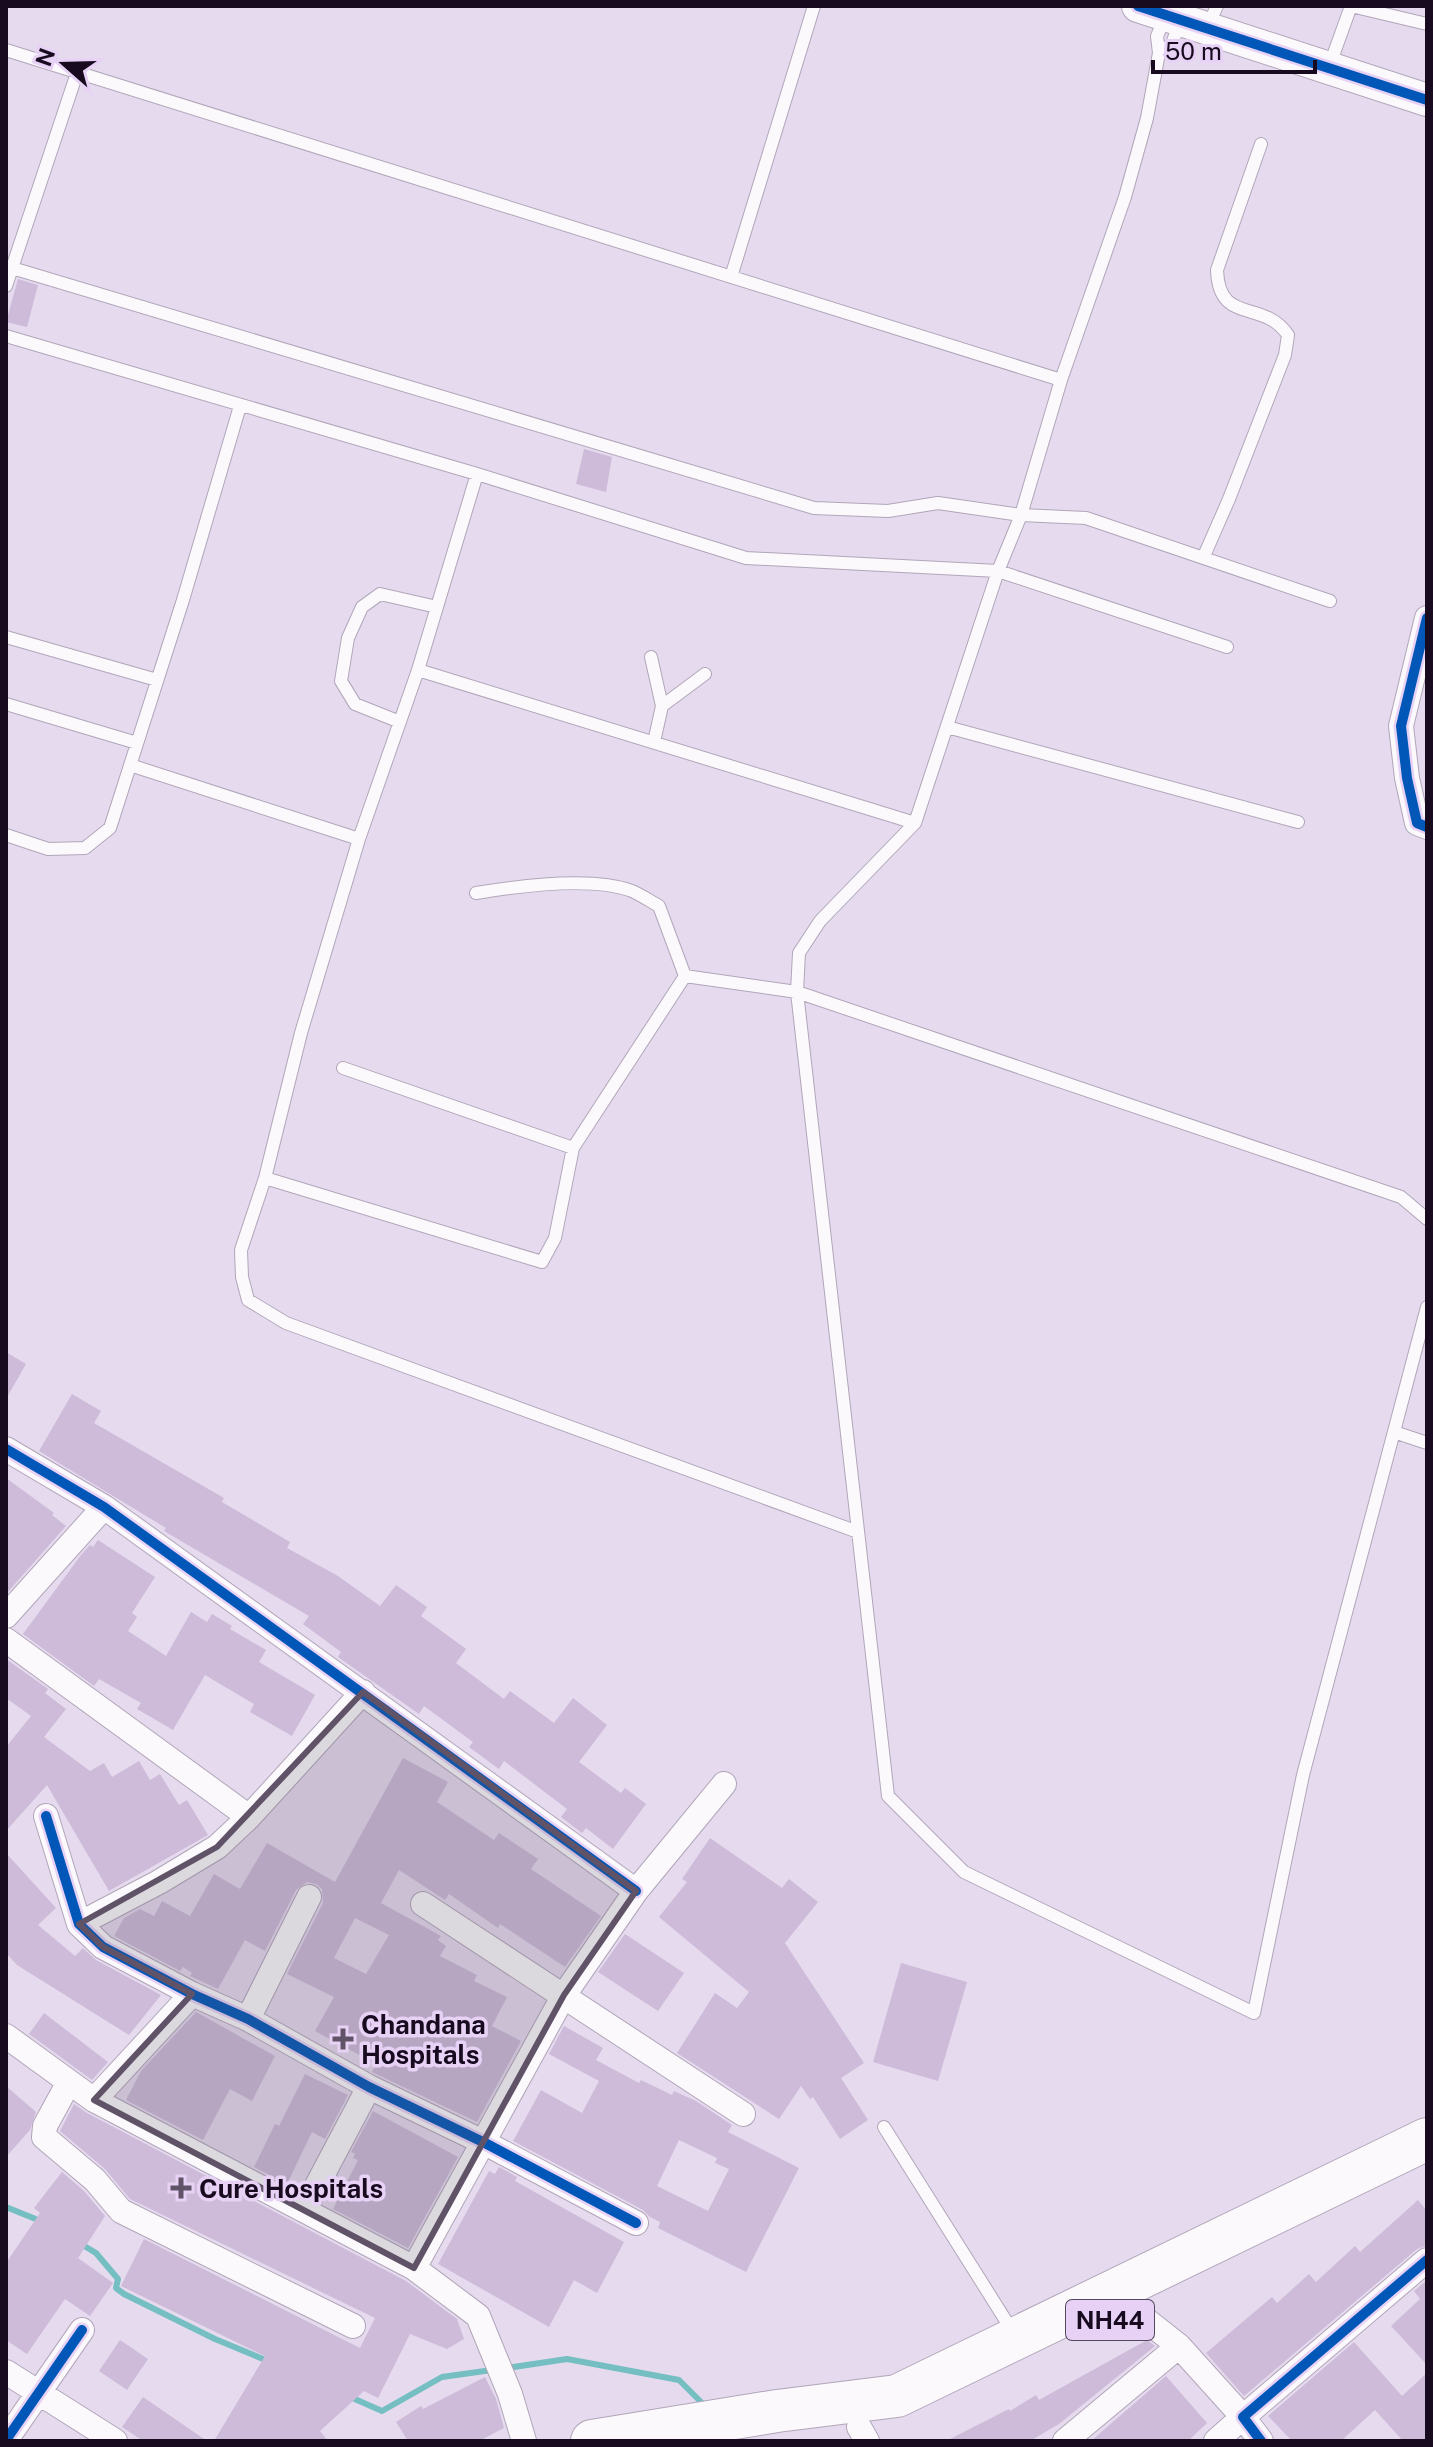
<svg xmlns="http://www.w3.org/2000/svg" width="1433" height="2447" viewBox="0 0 1433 2447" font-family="'Public Sans',sans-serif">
  <rect width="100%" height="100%" fill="#e6daee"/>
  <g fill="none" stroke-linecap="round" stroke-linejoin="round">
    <path stroke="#75bfc2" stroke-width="6" d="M6,2207L43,2222
      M81,2244L96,2253L118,2279L116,2288L124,2294L215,2339L268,2361
      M507,2368L567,2359L679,2380L706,2407
      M348,2396L382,2411L442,2377L492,2370"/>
  </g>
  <path fill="#cdbbd9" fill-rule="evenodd" d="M18,279L38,285L27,327L6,322Z
    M584,449L612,457L606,492L576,484Z
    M6,1352L26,1364L6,1399Z
    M72,1394L101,1411L94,1423L224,1498L222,1502L290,1542L287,1548L338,1576L380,1606L396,1585L427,1607L421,1616L466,1649L456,1663L504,1699L510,1691L554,1723L573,1698L607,1725L579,1762L621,1793L625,1788L646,1804L613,1849L586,1828L582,1833L561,1817L567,1809L504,1761L499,1769L469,1747L473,1742L424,1706L419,1714L338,1657L341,1652L303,1624L309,1616L164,1531L166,1528L39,1451Z
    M6,1478L54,1513L52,1515L66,1526L6,1594Z
    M98,1540L155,1577L132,1613L137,1617L128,1631L166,1656L191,1612L207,1622L212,1614L232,1626L230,1629L266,1650L259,1662L315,1695L292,1736L250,1712L254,1704L205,1675L173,1730L137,1709L141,1703L99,1679L94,1686L23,1634L81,1555L90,1545L93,1547Z
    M6,1659L48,1689L45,1693L66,1709L44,1737L90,1771L104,1763L112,1777L139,1761L150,1780L160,1774L179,1805L187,1800L208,1835L109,1891L47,1785L6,1831V1747L31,1716L6,1698Z
    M403,1758L448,1782L437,1802L494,1840L499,1833L538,1859L531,1869L601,1916L565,1967L500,1924L498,1928L449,1894L445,1900L399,1870L381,1903L441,1936L438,1940L446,1946L440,1956L477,1975L474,1981L507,1997L492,2026L521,2041L477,2122L376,2074L372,2072L376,2064L315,2031L334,1997L287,1974L323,1903L322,1889L316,1884L307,1882L296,1890L265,1951L245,1940L218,1989L190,1976L192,1973L183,1967L180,1971L114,1936L124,1918L140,1909L154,1916L162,1901L190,1916L214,1874L240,1889L267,1843L335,1882ZM355,1918L389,1935L366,1974L334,1958Z
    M710,1838L782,1888L789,1879L818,1902L785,1943L864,2063L841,2078L868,2120L840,2139L813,2097L810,2099L801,2086L779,2119L677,2053L715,1993L737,2008L749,1992L659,1917L687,1882L682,1879Z
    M6,1853L56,1908L38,1925L75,1956L83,1948L96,1960L161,1995L129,2035L17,1965L6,1953Z
    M625,1934L684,1973L658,2011L598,1972Z
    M901,1963L967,1982L938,2081L873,2062Z
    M196,2012L275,2056L252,2101L230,2089L203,2140L126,2100L141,2071Z
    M44,2013L108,2062L92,2080L29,2034Z
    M564,2026L603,2048L596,2060L639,2083L641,2080L672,2095L674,2091L696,2101L732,2125L728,2132L799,2168L746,2272L658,2228L660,2222L650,2217L643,2210L513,2141L541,2090L582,2113L599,2081L549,2054ZM679,2140L717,2158L715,2163L729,2169L708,2211L657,2186Z
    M305,2074L348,2095L325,2139L312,2132L287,2184L254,2167L275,2124L279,2126Z
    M6,2086L36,2112L30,2130L6,2157Z
    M74,2104L87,2113L406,2281L457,2319L464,2339L447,2349L410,2334L378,2398L364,2391L320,2431L328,2441H214L265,2356L121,2286L144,2239L360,2348L375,2318L130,2199L105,2169L60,2131Z
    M373,2111L458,2157L408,2248L333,2209L358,2160L353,2158L355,2154L351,2152Z
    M499,2167L517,2177L515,2181L624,2242L597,2293L574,2280L549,2327L438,2264L489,2171L495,2174Z
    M62,2172L84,2191L105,2216L78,2258L113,2283L90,2316L65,2299L27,2354L6,2340V2263L40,2213L34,2208Z
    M1418,2200L1427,2211V2245L1417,2249L1244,2396L1206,2353L1272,2297L1277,2303L1309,2274L1316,2282L1355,2246L1360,2252Z
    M1427,2280V2365L1391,2326L1420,2299L1414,2291Z
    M120,2340L148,2359L127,2390L99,2371Z
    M1147,2340L1155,2346L1059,2424L1030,2441H946L1009,2409L1010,2411L1036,2395L1039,2400Z
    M1354,2342L1402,2396L1427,2373V2441H1403L1375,2410L1341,2441H1292L1268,2416Z
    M1166,2376L1207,2423L1188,2441H1091Z
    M485,2377L496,2399L504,2428L479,2441H408L396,2422L421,2406L423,2409Z
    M143,2397L207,2441H143L122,2427Z"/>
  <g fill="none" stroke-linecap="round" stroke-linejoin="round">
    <defs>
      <path id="service" d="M1351,6L1427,24
        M1165,18L1157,36L1159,53L1147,118L1125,197L1061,380L1021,515L998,571L915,823L820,921L799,953L797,992L888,1796L964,1872L1254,2013L1303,1775L1427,1307
        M1208,26L1217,6
        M6,50L1061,380
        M1159,53L1172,44L1180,21
        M1329,67L1351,6
        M12,268L814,508L888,511L938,503L1021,515L1086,518L1330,601
        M731,277L814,6
        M6,286L77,73
        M6,336L477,474L746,558L998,571L1227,647
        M477,474L418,670L359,839L301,1033L265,1178L241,1250L242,1277L248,1300L286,1323L858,1532
        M1204,556L1229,499L1285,355L1288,335C1263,298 1219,326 1217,270L1261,144
        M6,637L157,680
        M651,657L662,706L654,742
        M418,670L915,823
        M6,704L137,743
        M662,706L705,674
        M400,722L355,704L341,681L348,638L362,607L380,594L437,607
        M947,727L1298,822
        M130,765L359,839
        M6,835L48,849L85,848L110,828L183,600L240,406
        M476,893C518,886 592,876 632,891C641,895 650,901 659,906L685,976L797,992L1401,1197L1427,1219
        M343,1068L573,1148L685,976
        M265,1178L542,1262L555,1238L573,1148
        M1394,1432L1427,1443
        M884,2127L1013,2332"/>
      <path id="minor" d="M1427,618L1401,726L1407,778L1417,823L1427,827
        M6,1449L104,1507L636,1891
        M6,1616L104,1507
        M6,1640L249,1817
        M46,1816L79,1924L103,1947L192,1994L248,2019L369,2087L485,2143L636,2223
        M423,1904L743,2114
        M79,1924L159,1882L217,1847L249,1817L363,1692
        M248,2019L309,1897
        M6,2036L94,2100L414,2268L478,2316L510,2394L524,2441
        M69,2082L45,2126L44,2137L95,2180L121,2211L353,2326
        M94,2100L192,1994
        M304,2210L369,2087
        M414,2268L564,1995L636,1891L724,1784
        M1179,2346L1243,2417L1216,2441
        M6,2372L115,2441
        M859,2427L867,2441
        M6,2440L82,2330
        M1065,2441L1179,2346L1132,2309
        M1261,2441L1243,2417L1427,2260"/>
      <path id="tertiary" d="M1138,6L1427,100"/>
      <path id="trunk" d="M592,2441L777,2411L897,2396L1427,2139"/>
    </defs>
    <use href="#service" stroke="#b1a6b9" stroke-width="14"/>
    <use href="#minor" stroke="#b1a6b9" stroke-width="26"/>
    <use href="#tertiary" stroke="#b1a6b9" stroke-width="34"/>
    <use href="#trunk" stroke="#b1a6b9" stroke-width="44"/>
    <use href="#service" stroke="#fbf9fc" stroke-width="12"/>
    <use href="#minor" stroke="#fbf9fc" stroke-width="24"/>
    <use href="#tertiary" stroke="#fbf9fc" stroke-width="32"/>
    <use href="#trunk" stroke="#fbf9fc" stroke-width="42"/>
    <defs>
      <path id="cycleway" d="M1138,6L1427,100
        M1427,618L1401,726L1407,778L1417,823L1427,827
        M6,1449L104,1507L636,1891
        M46,1816L79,1924L103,1947L192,1994L248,2019L369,2087L485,2143L636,2223
        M6,2440L82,2330
        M1261,2441L1243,2417L1427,2260"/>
    </defs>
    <use href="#cycleway" stroke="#e7d2f6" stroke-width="15"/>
    <use href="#cycleway" stroke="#0057b8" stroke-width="10"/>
  </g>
  <path fill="#605368" fill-opacity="0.2" stroke="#605368" stroke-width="6" stroke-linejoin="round" d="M363,1692L636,1891L564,1995L414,2268L94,2100L192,1994L103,1947L79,1924L217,1847Z"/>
  <g fill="#605368" stroke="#e7d2f6" stroke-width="3">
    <path d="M339 2027h8v8h8v8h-8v8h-8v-8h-8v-8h8z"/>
    <path d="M177 2176h8v8h8v8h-8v8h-8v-8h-8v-8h8z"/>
  </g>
  <g text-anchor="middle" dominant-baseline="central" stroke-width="7" stroke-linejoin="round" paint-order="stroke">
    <rect fill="#e7d2f6" stroke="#564760" stroke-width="2" x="1066" y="2300" width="88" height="40" rx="6"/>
    <g font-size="24" font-weight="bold" fill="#180b20">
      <text x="1110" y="2320">NH44</text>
    </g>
    <g font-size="26" font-weight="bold" fill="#180b20" stroke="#e7d2f6" text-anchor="start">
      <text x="361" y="2024">Chandana<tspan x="361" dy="30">Hospitals</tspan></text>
      <text x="199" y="2188">Cure Hospitals</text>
    </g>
  </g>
  <rect width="1433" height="2447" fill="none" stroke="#180b20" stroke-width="16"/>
  <g transform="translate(64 64) rotate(290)" stroke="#e7d2f6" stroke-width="6" paint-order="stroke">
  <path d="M0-6L14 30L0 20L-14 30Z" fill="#180b20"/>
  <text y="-12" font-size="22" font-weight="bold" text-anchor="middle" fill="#180b20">N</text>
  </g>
  <path d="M1153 60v12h162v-12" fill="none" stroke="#180b20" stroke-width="4"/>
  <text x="1165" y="60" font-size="24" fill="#180b20" stroke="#e7d2f6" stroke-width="6" paint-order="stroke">50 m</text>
</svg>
